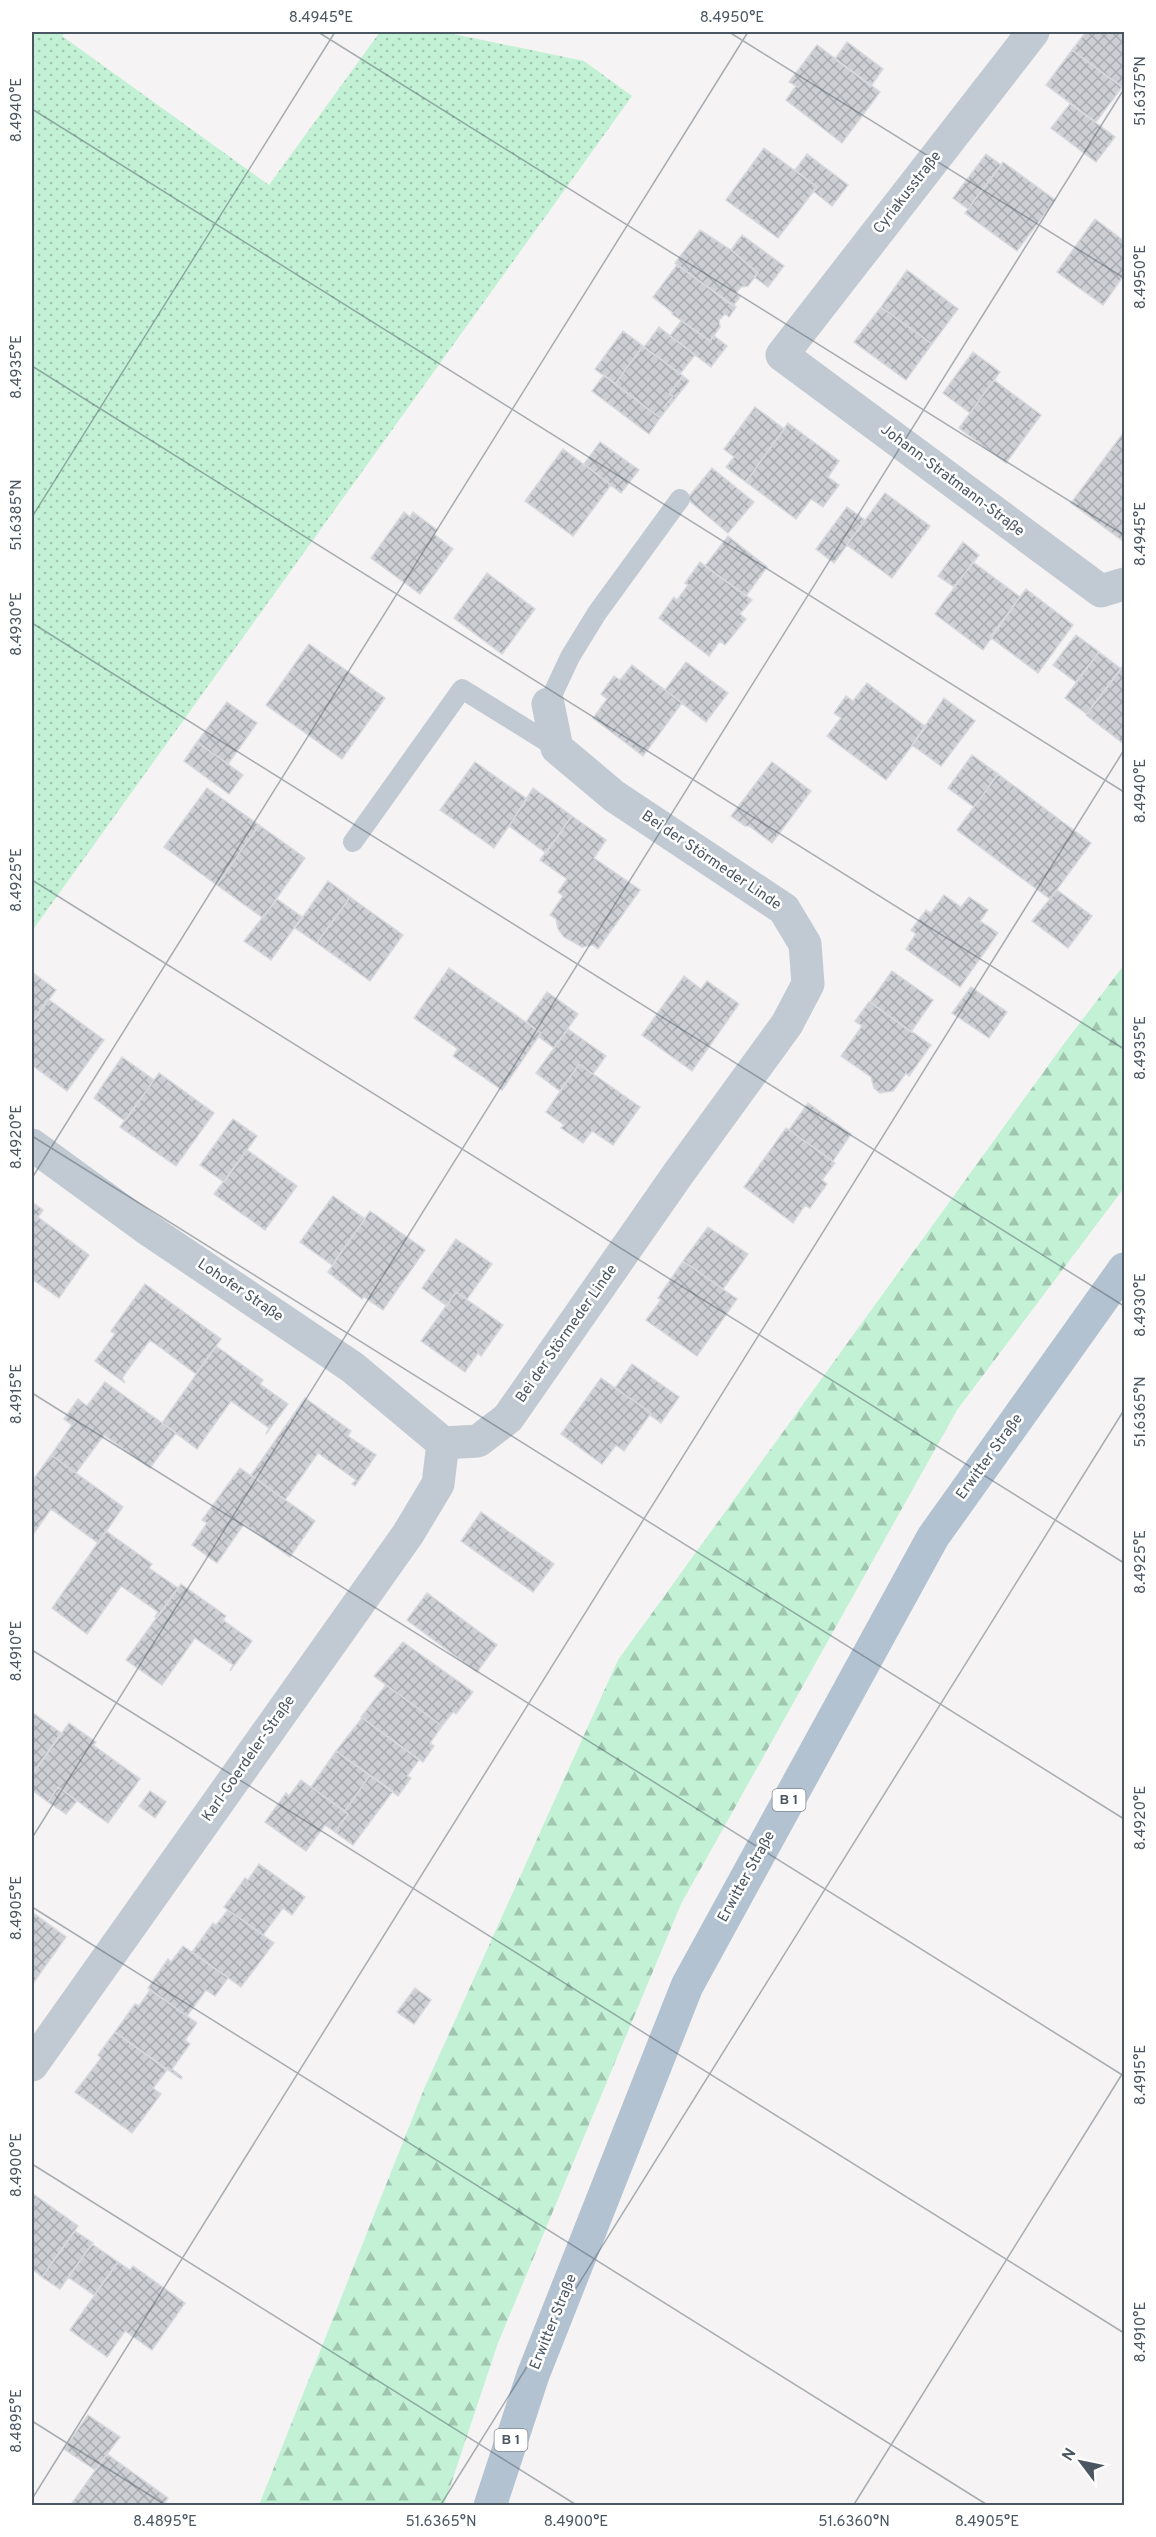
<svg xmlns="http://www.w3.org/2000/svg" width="1156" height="2537" viewBox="0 0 1156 2537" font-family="Overpass,sans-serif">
  <defs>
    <pattern id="grass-dots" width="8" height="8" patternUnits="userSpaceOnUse" patternTransform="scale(1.5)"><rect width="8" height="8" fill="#c3f1d5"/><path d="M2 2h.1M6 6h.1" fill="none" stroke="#a0c6b0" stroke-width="1.8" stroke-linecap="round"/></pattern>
    <pattern id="forest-firs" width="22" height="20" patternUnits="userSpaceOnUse" patternTransform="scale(1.5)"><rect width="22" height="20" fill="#c3f1d5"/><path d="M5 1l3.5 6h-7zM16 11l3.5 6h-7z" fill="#a0c6b0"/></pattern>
    <pattern id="building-cross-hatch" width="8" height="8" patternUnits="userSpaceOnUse" patternTransform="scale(1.5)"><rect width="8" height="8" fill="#cdcfd5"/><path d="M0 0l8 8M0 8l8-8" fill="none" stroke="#a8abb0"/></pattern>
  </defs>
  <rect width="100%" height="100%" fill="#f5f3f3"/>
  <path fill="url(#grass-dots)" d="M32,32H65L62,36L269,185L380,32H444L584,61L632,96L32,931Z"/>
  <path fill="url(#forest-firs)" d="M1124,965V1188L957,1410L681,1904L498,2343L444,2505H259L424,2089L618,1660L1063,1045Z"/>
  <path fill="url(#building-cross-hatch)" stroke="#d7d9de" stroke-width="1.5" d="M1086,32H1122L1124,34V83L1122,87L1072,50Z
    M847,42L883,69L871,86L835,59Z
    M817,45L880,92L842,143L786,100L796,86L789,82Z
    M1072,50L1122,87L1096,122L1046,85Z
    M1070,104L1115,137L1096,162L1051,128Z
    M764,148L817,187L778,238L726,200Z
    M807,154L848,185L832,206L813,191L817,187L795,170Z
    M986,154L1001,165L968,209L953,198Z
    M1003,162L1055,200L1017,251L965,213Z
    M1095,219L1124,241V275L1103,305L1057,272Z
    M700,230L731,250L758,273L748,286L741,287L736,293L740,297L733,306L675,263Z
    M742,235L784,266L768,287L754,277L758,273L731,250Z
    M677,265L736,307L729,317L725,314L719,320L720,327L710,341L672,314L673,313L653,297Z
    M907,270L958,309L932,344L881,307Z
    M881,307L932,344L906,380L854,342Z
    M681,321L710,341L714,336L727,346L711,367L670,336Z
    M659,327L695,355L680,374L644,347Z
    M623,331L643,346L615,384L595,369Z
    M643,346L683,376L669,394L673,396L664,407L667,409L660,418L615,384Z
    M973,352L1000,372L970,413L943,393Z
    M604,375L660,418L649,434L592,391Z
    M683,376L689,381L667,409L664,407L673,396L669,394Z
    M994,380L1041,415L1006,463L959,428Z
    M755,407L784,429L746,482L726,467L734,457L724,449Z
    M788,423L839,461L828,477L839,485L823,507L811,499L796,519L746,482Z
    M1124,432V539L1123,541L1071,503Z
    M600,442L639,470L621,493L584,464Z
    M563,449L611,485L573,536L525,501Z
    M712,468L754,502L728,533L687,499Z
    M885,493L930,526L892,578L847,545Z
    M847,507L865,520L834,563L816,549Z
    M404,512L410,517L413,512L437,530L434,534L453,549L420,594L371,558Z
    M728,536L767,567L746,596L705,566Z
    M963,542L979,555L954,587L938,576Z
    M700,562L752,600L740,614L746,619L725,645L720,641L709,656L659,618L674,597L677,600L688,585L685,583Z
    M973,562L1020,597L983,650L935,614Z
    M487,573L535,609L502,654L454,618Z
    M1026,589L1073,625L1038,673L990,637Z
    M1076,635L1099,652L1076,682L1053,665Z
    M309,644L385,698L342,759L266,705Z
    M1099,652L1121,669L1087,714L1065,698Z
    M686,662L728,693L706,722L665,690Z
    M632,665L682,703L643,756L593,718L607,699L601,694L614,676L620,680Z
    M1122,667L1124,669V744L1086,715Z
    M867,683L926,727L886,780L827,736L841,718L834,713L846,696L853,701Z
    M944,698L975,721L941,766L912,745Z
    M227,702L257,723L228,764L197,742Z
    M197,742L243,775L229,794L184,761Z
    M972,755L998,774L974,807L948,788Z
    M475,762L527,799L494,848L440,810Z
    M772,762L811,791L772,843L749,826H745L731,816Z
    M998,774L1091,843L1050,899L957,830Z
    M207,788L259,825L217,885L164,847Z
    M533,788L572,816L546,853L509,826Z
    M572,816L606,840L594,858L640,890L598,949L593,945L582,947L564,937L558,929L556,919L550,915L563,896L558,892L567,879L540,860Z
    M259,825L305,858L263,918L217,885Z
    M328,881L350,897L317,943L295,928Z
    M1057,890L1092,916L1068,948L1032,921Z
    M944,895L961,907L969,897L988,910L980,921L998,933L960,987L906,949L916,934L911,930L926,910L931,913Z
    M350,897L403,935L370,981L317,943Z
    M277,899L302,917L271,960L244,941Z
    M449,968L541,1033L502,1090L453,1056L458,1049L414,1018Z
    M892,971L933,1000L911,1032L870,1002Z
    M32,972L56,990L32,1022Z
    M684,976L701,989L707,981L739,1004L692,1071L642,1035Z
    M971,987L1007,1012L989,1038L952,1013Z
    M547,992L578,1014L554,1048L539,1037L541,1033L526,1022Z
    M48,999L104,1040L67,1091L32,1065V1022Z
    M869,1002L931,1045L909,1076L906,1073L893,1091L880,1093L874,1088L871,1077L841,1056L862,1026L855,1021Z
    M568,1029L606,1056L593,1074L579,1064L560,1091L536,1073Z
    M122,1057L154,1080L125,1121L94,1098Z
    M579,1064L640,1107L613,1145L592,1131L583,1143L561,1128L564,1125L546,1112Z
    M159,1073L214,1113L176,1166L120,1127Z
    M808,1103L851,1134L833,1161L789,1130Z
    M233,1119L257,1136L224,1182L200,1165Z
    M786,1128L835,1163L822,1180L827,1184L810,1208L805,1205L793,1223L744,1187Z
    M247,1150L297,1186L265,1230L214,1194Z
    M333,1196L365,1219L332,1265L300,1242Z
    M32,1202L43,1210L38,1217L89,1255L59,1298L32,1279Z
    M370,1211L425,1250L383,1310L364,1297L362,1299L328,1272Z
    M708,1227L748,1254L723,1289L683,1261Z
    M456,1239L492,1264L467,1299L456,1292L447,1306L422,1288Z
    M683,1261L737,1299L697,1356L646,1320L661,1300L658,1298Z
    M145,1284L221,1339L196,1374L150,1340L122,1378L125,1383L95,1361L115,1334L111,1331Z
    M456,1292L503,1325L481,1356L478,1353L465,1372L421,1341Z
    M216,1346L263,1380L260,1384L288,1404L266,1434L269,1428L231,1401L197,1449L162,1423Z
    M632,1364L679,1397L661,1423L650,1415L651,1413L615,1388Z
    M601,1378L651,1413L624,1451L616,1445L602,1464L561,1434Z
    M105,1382L176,1433L150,1468L104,1435L76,1473L51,1455L72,1425L64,1419L78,1399L87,1406Z
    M305,1398L351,1431L348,1436L376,1455L355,1486L352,1484L356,1480L318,1453L285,1500L251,1475Z
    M51,1455L123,1507L98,1543L51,1509L32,1536V1478L33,1480Z
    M240,1468L315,1521L290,1557L244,1524L217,1563L192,1545L207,1523L202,1520Z
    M481,1512L554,1564L533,1592L461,1541Z
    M106,1531L152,1564L149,1568L178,1588L157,1618L155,1617L158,1612L121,1586L87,1634L52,1608Z
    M181,1584L226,1616L223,1620L252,1641L230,1671L233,1665L195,1638L162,1685L126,1660Z
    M427,1593L497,1645L477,1672L407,1620Z
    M403,1642L473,1692L456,1714L453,1712L442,1726L374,1676Z
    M386,1685L442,1726L430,1743L434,1746L423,1762L361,1717Z
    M32,1712L61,1733L32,1775Z
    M362,1718L419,1760L407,1776L411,1778L398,1796L336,1751Z
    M69,1723L96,1742L93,1745L140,1779L108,1823L58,1787L48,1802L32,1790V1775Z
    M336,1751L370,1775L345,1811L311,1787Z
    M370,1775L393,1791L353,1845L335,1832L348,1814L345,1811Z
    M301,1780L348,1814L335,1832L325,1825L306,1851L265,1822L286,1793L289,1796Z
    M58,1787L77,1801L66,1814L48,1802Z
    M150,1791L166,1802L155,1818L139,1806Z
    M259,1864L305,1897L292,1915L283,1908L263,1935L224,1907L245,1878L248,1880Z
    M228,1910L274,1943L241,1987L192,1952L213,1923L216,1925Z
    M32,1912L66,1937L32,1985Z
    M183,1946L228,1978L215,1996L206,1990L187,2016L148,1988L168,1959L171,1962Z
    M415,1988L431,2000L414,2024L397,2012Z
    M150,1990L197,2023L185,2040L190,2044L172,2069L182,2077L181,2079L115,2032L135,2004L139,2006Z
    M115,2032L167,2070L153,2088L161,2094L132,2133L75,2092L101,2058L98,2055Z
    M32,2193L78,2226L42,2277L32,2269Z
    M75,2231L93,2243L60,2289L42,2277Z
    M92,2244L118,2262L94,2295L68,2277Z
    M118,2262L130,2270L133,2266L185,2303L152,2350L125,2331L107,2357L70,2330Z
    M88,2415L120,2437L95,2470L64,2449Z
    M107,2454L168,2498L163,2506H70Z"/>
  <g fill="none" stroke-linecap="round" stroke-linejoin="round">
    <path stroke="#c1cad2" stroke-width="20" d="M548,704L570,657L597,613L680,499
      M353,842L462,689L557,748"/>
    <path stroke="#c1cad2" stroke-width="33" d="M1033,32L782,355L1101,591L1124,584
      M32,1145L146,1228L352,1367L443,1443
      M443,1443L478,1441L508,1418L678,1174L787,1024L808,984L805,944L784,909L614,796L557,748L548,704
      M32,2065L408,1534L438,1484L443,1443"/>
    <path stroke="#b3c2d1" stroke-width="33" d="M490,2506L533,2375L687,1986L933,1537L1124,1269"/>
  </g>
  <path fill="none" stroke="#4a5661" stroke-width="1.5" stroke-opacity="0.45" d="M318,32L1124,535M729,32L1124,278M32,109L1124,792M32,366L1124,1049M32,517L335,32M32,623L1124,1306M32,880L1124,1563M32,1136L1124,1819M32,1178L748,32M32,1393L1124,2076M32,1650L1124,2333M32,1838L1124,89M32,1907L989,2506M32,2164L578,2506M32,2421L167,2506M32,2499L1124,750M440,2506L1124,1410M853,2506L1124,2071"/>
  <g text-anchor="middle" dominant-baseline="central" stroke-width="5" stroke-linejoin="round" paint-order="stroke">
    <g fill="#fff" stroke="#808990" stroke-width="1.5">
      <rect x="772.5" y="1789" width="33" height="22" rx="4.5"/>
      <rect x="494.5" y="2429" width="33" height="22" rx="4.5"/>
    </g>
    <g font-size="14" font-weight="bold" fill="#4a5661">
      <text x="789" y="1800">B 1</text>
      <text x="511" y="2440">B 1</text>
    </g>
    <g font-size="15" fill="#4a5661" stroke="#fff">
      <text transform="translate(908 193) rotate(-52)">Cyriakusstraße</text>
      <text transform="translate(952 481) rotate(37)">Johann-Stratmann-Straße</text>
      <text transform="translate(711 861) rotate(34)">Bei der Störmeder Linde</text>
      <text transform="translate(240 1291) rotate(34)">Lohofer Straße</text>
      <text transform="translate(567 1334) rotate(-55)">Bei der Störmeder Linde</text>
      <text transform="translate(990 1457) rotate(-54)">Erwitter Straße</text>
      <text transform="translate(249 1759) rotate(-55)">Karl-Goerdeler-Straße</text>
      <text transform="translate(747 1877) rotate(-61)">Erwitter Straße</text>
      <text transform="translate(554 2322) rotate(-68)">Erwitter Straße</text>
    </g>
  </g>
  <rect width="1156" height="2537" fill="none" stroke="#ffffff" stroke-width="66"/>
  <g transform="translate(1081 2462) rotate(302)" stroke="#ffffff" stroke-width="4.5" paint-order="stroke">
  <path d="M0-4.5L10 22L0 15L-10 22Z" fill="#4a5661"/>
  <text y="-9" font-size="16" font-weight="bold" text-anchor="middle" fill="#4a5661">N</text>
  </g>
  <rect x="33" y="33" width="1090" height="2471" fill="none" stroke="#4a5661" stroke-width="2"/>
  <g font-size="15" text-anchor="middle" fill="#4a5661">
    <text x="321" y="22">8.4945°E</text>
    <text x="732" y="22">8.4950°E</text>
    <text transform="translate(1140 91) rotate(-90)" y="5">51.6375°N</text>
    <text transform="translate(16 110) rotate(-90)" y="5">8.4940°E</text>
    <text transform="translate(1140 277) rotate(-90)" y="5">8.4950°E</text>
    <text transform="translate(16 367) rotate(-90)" y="5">8.4935°E</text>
    <text transform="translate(16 515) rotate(-90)" y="5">51.6385°N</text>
    <text transform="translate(1140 534) rotate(-90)" y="5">8.4945°E</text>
    <text transform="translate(16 624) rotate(-90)" y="5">8.4930°E</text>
    <text transform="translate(1140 791) rotate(-90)" y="5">8.4940°E</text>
    <text transform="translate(16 880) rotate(-90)" y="5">8.4925°E</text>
    <text transform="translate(1140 1048) rotate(-90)" y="5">8.4935°E</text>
    <text transform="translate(16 1137) rotate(-90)" y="5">8.4920°E</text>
    <text transform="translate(1140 1305) rotate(-90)" y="5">8.4930°E</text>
    <text transform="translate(16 1394) rotate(-90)" y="5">8.4915°E</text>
    <text transform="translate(1140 1412) rotate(-90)" y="5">51.6365°N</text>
    <text transform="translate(1140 1562) rotate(-90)" y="5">8.4925°E</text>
    <text transform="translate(16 1651) rotate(-90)" y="5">8.4910°E</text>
    <text transform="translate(1140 1818) rotate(-90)" y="5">8.4920°E</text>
    <text transform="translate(16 1908) rotate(-90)" y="5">8.4905°E</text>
    <text transform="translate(1140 2075) rotate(-90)" y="5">8.4915°E</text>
    <text transform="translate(16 2165) rotate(-90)" y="5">8.4900°E</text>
    <text transform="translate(1140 2332) rotate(-90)" y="5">8.4910°E</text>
    <text transform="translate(16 2421) rotate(-90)" y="5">8.4895°E</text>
    <text x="165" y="2526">8.4895°E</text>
    <text x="441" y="2526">51.6365°N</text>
    <text x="576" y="2526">8.4900°E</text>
    <text x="854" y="2526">51.6360°N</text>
    <text x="987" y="2526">8.4905°E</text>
  </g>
</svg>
